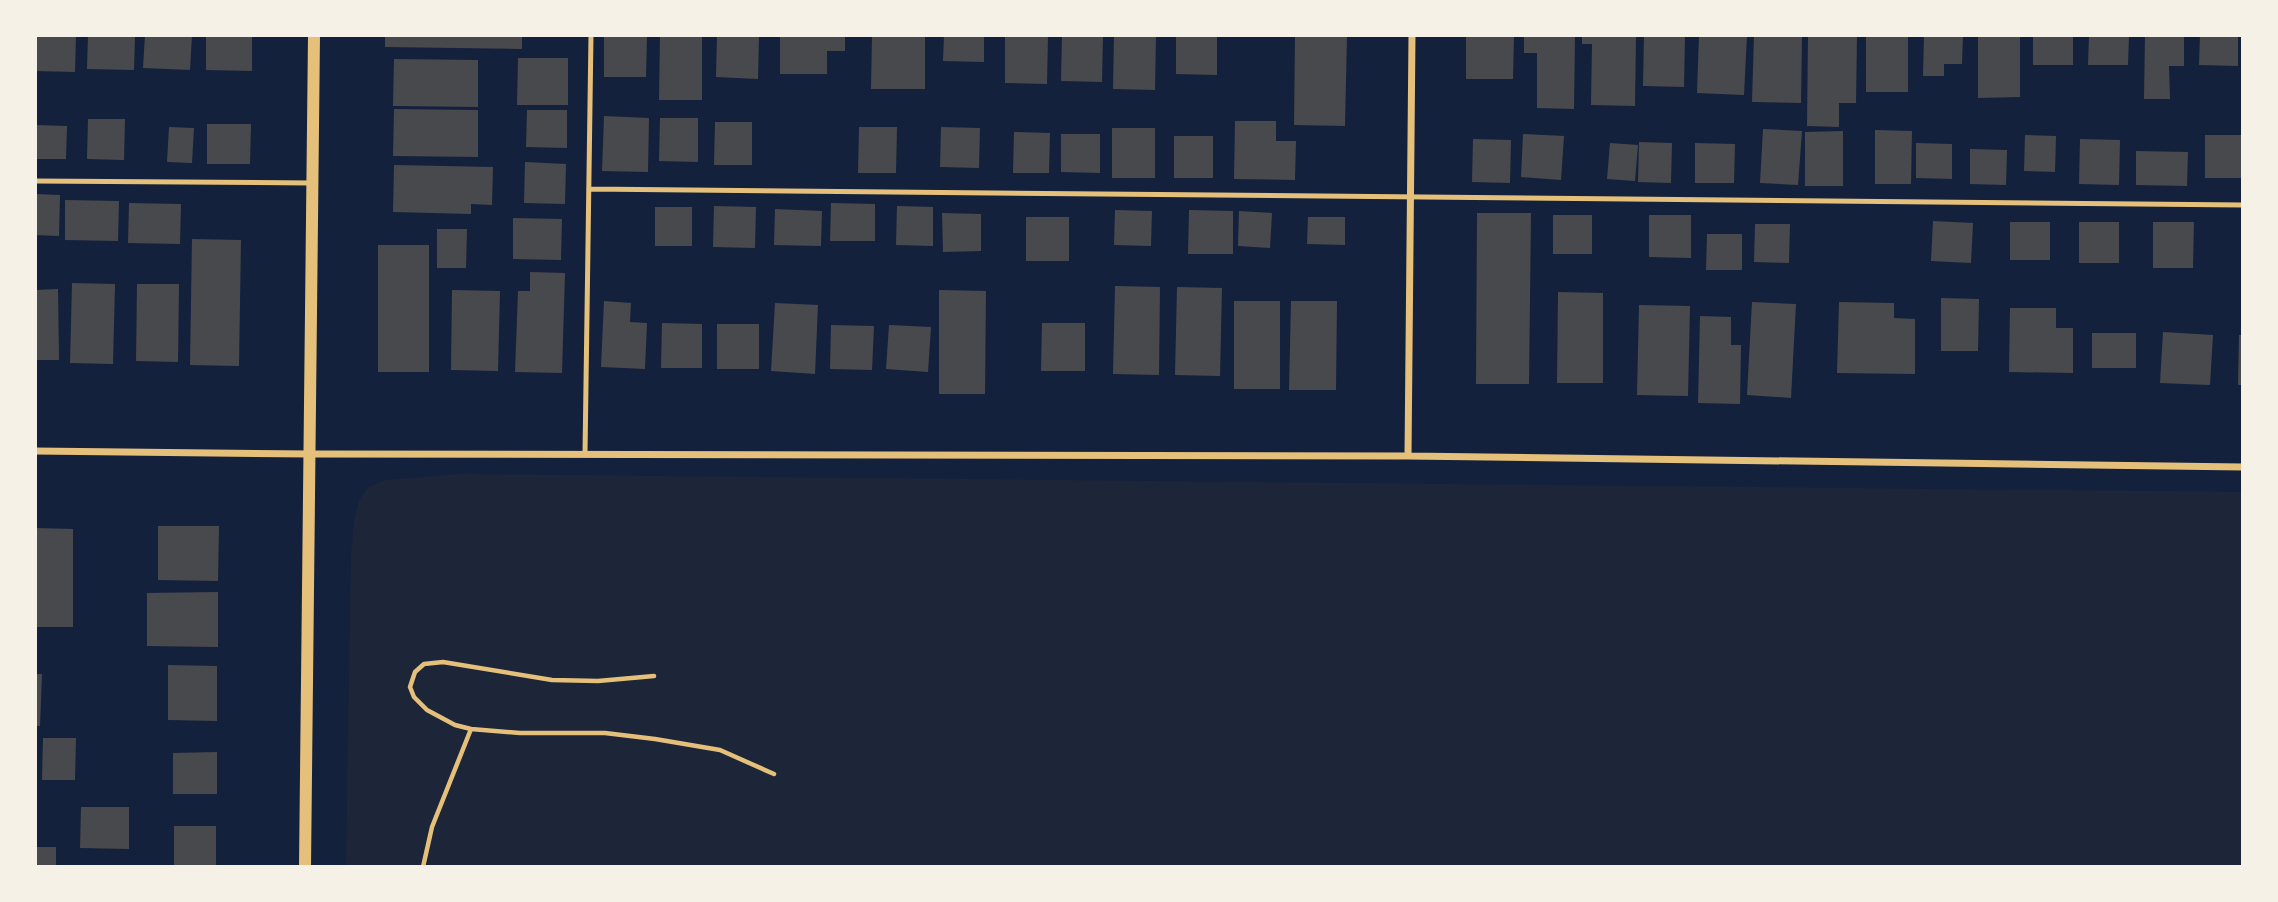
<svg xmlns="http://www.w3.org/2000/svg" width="2278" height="902" viewBox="0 0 2278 902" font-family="'Source Sans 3',sans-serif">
  <rect width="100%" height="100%" fill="#14213d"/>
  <path fill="#1d2539" d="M462,474L2243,492V867H346L351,555L354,521L359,500L368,487L386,480Z"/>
  <path fill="#48494c" d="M35,35H76L75,72L35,71Z
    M88,35H135L134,70L87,69Z
    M145,35H192L190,70L143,68Z
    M206,35H252V71L206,70Z
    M385,35H522V49L385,47Z
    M604,35H647L646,77H604Z
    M660,35H702V100H659Z
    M717,35H759L758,79L716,77Z
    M780,35H845V51H827V74H780Z
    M872,35H925V89H871Z
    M944,35H984V62L943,61Z
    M1005,35H1048L1047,84L1005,83Z
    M1062,35H1103L1102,82L1061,81Z
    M1114,35H1156L1155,90L1113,89Z
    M1176,35H1217V75L1176,74Z
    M1295,35H1347L1345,126L1294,125Z
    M1466,35H1514L1513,79H1466Z
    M1524,35H1575L1574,109L1537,108V53H1524Z
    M1582,35H1636L1635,106L1591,105L1592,44H1582Z
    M1644,35H1685L1684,87L1643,86Z
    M1699,35H1747L1744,95L1697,93Z
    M1754,35H1802L1801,103L1752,102Z
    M1808,35H1857L1856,103H1839V127L1807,126Z
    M1866,35H1908V92H1866Z
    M1924,35H1963L1962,64H1944V76H1923Z
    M1978,35H2020V97L1978,98Z
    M2033,35H2073V65H2033Z
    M2089,35H2129L2128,65H2088Z
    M2145,35H2184V66H2169L2170,99H2144Z
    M2200,35H2238V66L2199,65Z
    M518,58H568V105H517Z
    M394,59L478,60V107L393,106Z
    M394,109L478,110V157L393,156Z
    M527,110H567V148L526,147Z
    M604,116L649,118L648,172L602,171Z
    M660,118H698V162L659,161Z
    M88,119H125L124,160L87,159Z
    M1235,121H1276V141H1296L1295,180L1234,179Z
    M715,122H752V165H714Z
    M207,124H251L250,164H207Z
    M35,125L67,126L66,159H35Z
    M169,127L194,128L192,163L167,162Z
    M859,127H897L896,173H858Z
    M941,127L980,128L979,168L940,167Z
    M1112,128H1155V178H1112Z
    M1763,129L1802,131L1798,185L1760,183Z
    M1875,130L1912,131L1911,184H1875Z
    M1843,131V186H1805V132Z
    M1014,132L1050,133L1049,173H1013Z
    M1061,134H1100V173L1061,172Z
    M1523,134L1564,136L1561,180L1521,177Z
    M2025,135L2056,136L2055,172L2024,171Z
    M2205,135H2243V178H2205Z
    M1174,136H1213V178H1174Z
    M1473,139L1511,140L1510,183L1472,182Z
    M2080,139L2120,140L2119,185L2079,184Z
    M1639,142L1672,143L1671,183L1638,182Z
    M1610,143L1638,145L1635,181L1607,179Z
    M1695,143L1735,144L1734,183H1695Z
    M1916,143L1952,144V179L1916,178Z
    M1970,149L2007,150L2006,185L1970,184Z
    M2136,151L2188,152L2187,186L2136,185Z
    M525,162L566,164L565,204L524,203Z
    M394,165L493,167L492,205L471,204V214L393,212Z
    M35,194L60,195L59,236L35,235Z
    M65,200L119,201L118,241L65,240Z
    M129,203L181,204L180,244L128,243Z
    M831,203L875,204V241H830Z
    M714,206L756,207L755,248L713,247Z
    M897,206L933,207V246L896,245Z
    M655,207H692V246H655Z
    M775,209L822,211L821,246L774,245Z
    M1115,210L1152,211L1151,246L1114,245Z
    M1189,210L1233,211V254H1188Z
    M1239,211L1272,213L1270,248L1238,246Z
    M942,213L981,214V251L943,252Z
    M1477,213H1531L1529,384H1476Z
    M1553,215H1592V254H1553Z
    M1649,215H1691V258L1649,257Z
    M1026,217H1069V261H1026Z
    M1308,217H1345V245L1307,244Z
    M513,218L562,219L561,260L513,259Z
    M1933,221L1973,223L1971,263L1931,261Z
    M2010,222H2050V260H2010Z
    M2079,222H2119V263H2079Z
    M2153,222H2194L2193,268H2153Z
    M1755,224H1790L1789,263L1754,262Z
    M437,229H467L466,268H437Z
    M1707,234H1742V270H1706Z
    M192,239L241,240L239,366L190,365Z
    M378,245H429V372H378Z
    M530,272L565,273L562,373L515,372L518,291H530Z
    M72,283L115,284L113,364L70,363Z
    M137,284H179L178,362L136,361Z
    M1115,286L1160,287L1159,375L1113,374Z
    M1177,287L1222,288L1220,376L1175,375Z
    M58,289L59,360H35V290Z
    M452,290L500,291L498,371L451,370Z
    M939,290L986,291L985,394H939Z
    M1558,292L1603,293V383H1557Z
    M1941,298L1979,299L1978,351H1941Z
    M604,301L631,303L630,322L647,323L645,369L601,367Z
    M1234,301H1280V389H1234Z
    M1291,301H1337L1336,390H1289Z
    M1752,302L1796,304L1791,398L1747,395Z
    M1839,302L1894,303V318L1915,319V374L1837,373Z
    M775,303L818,305L815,374L771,371Z
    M1639,305L1690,306L1688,396L1637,395Z
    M2010,308H2056V328H2073V373L2009,372Z
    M1700,316L1731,317V345H1741L1740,404L1698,403Z
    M662,323L702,324V368H661Z
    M1042,323H1085V371H1041Z
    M717,324H759V369H717Z
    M831,325L874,326L872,370L830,369Z
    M889,325L931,327L928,372L886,369Z
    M2163,332L2213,335L2210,385L2160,383Z
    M2092,333H2136V368H2092Z
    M2239,335H2243V385H2238Z
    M158,526H219L218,581L158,580Z
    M35,528L73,529V627H35Z
    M218,592V647L147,646V593Z
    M168,665L217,666V721L168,720Z
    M35,674H42L40,726H35Z
    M43,738H76L75,780H42Z
    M217,752V794H173V753Z
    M81,807H129V849L80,848Z
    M174,826H216V867H174Z
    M35,847H56V867H35Z"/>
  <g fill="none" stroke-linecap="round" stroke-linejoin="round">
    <path stroke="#e5c07b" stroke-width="4.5" d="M654,676L598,681L552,680L443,662L424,664L415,672L410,687L414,697L427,710L455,725L471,729L520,733H605L655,739L720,750L774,774
      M423,867L432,827L471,729"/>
    <path stroke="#e5c07b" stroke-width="5" d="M35,181L312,183
      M589,189L2243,205
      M585,454L591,35"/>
    <path stroke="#e5c07b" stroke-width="7" d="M35,451L310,454L1408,456L2243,467
      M1408,456L1412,35"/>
    <path stroke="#e5c07b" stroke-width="12" d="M305,867L314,35"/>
  </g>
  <rect width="2278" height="902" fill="none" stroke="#f6f1e7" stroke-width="74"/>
</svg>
